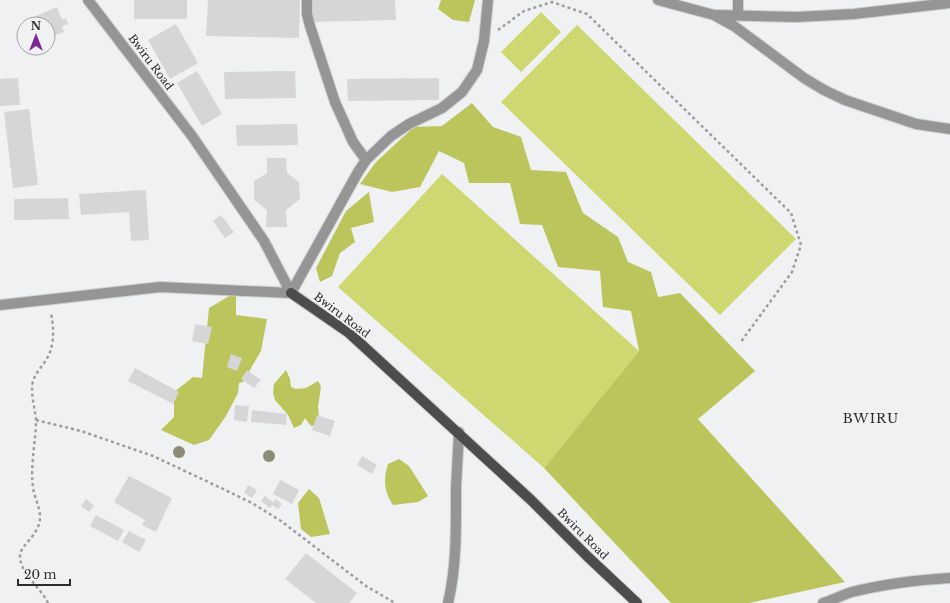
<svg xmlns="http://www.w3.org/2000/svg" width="950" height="603" viewBox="0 0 950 603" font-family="'Libre Baskerville',serif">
  <rect width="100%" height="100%" fill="#f0f1f2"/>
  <path fill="#cfd870" d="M541,12L561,32L521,72L501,52Z
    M577,25L796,239L720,315L501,102Z
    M442,174L639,351L544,468L338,287Z"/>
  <path fill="#bcc55c" d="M441,0H475L469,22L453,20L438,9Z
    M472,103L493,127L521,137L531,170L566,172L583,213L618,237L628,262L651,272L658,297L680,293L755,371L698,419L845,582L749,603H671L544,468L639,351L631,311L603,307L600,271L558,267L542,225L520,224L510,183H469L464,163L439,151L420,187L392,192L360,184L376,162L414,127L442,126Z
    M369,192L374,222L351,228L355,242L340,253L332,276L320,282L316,268L346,211Z
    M236,292V315L267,319L261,351L243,382L239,383L238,393L226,416L209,440L194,445L161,430L174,417V392L193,377L202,378L209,308Z
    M286,370L290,379L291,387L296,389L306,388L318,381L321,386L318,407L320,425L311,426L305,418L301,425L294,428L288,415L275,400L273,393L274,384Z
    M399,459L409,466L428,496L418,502L393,505C384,491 383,480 388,464Z
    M309,489L319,498L330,534L311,537L301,529L298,503Z"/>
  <path fill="#d6d6d8" d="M134,0H187V19H134Z
    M208,0H300L299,38L206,36Z
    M312,0H395L396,20L313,22Z
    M57,7L62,20L66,18L68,24L62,26L64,32L48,38V24H40L36,16Z
    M176,24L198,63L170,79L148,40Z
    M197,71L222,114L202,126L177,83Z
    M295,71L296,98L225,99L224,72Z
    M18,78L20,105L0,106V79Z
    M439,78V100L348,101L347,79Z
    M29,109L38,185L13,188L4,112Z
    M297,124L298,145L237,146L236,125Z
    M267,158H286L287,173L299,182L300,199L286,210L287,227H266L267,210L254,200V181L267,173Z
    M146,190L149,240L131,241L129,212L81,215L79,194Z
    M68,198L69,219L14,220V199Z
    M221,215L234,232L225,238L213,221Z
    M195,324L212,327L208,344L192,341Z
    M231,354L242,358L237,371L227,367Z
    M135,368L179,392L173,404L128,381Z
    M247,370L261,380L254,388L241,379Z
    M235,405L249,406L247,422L234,420Z
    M252,410L287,414L286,425L251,422Z
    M317,415L335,421L330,436L312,430Z
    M362,456L377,465L372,474L357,465Z
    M129,476L172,498L156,532L142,525L145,520L114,502Z
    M280,480L299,490L292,504L273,494Z
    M248,485L257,490L252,498L244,493Z
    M265,496L273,502L276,499L282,504L278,509L272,505L270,508L261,501Z
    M86,499L94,506L89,512L81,506Z
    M96,515L124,530L118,541L90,526Z
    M129,531L146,540L139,552L122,542Z
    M306,553L357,593L349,603H316L285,579Z"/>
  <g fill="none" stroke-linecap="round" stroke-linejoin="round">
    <defs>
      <path id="minor" d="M88,0L192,136L264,241L291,293
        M307,0V14L310,26L335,102L353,142L366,160
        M658,0L714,15L734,26L804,78L824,90L845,100L916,124L950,129
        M738,0V15
        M716,15L797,17L854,14L950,3
        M291,293L358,172L366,160L391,136L409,124L442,108L462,92L477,70L484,41L488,0
        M0,305L160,287L291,293
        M448,603C457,565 456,526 456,487C457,469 458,450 459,432
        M823,603C833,600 842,595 852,592C884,584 917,580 950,578"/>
      <path id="major" d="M291,293L349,333L531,500L588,557L637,603"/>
    </defs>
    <use href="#minor" stroke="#cdcece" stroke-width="12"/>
    <use href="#major" stroke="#cdcece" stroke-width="12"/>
    <path stroke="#9d9d9e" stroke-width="2.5" stroke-dasharray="3 3" stroke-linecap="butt" d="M498,30L524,11L552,2L587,14L791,213L801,245L792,272L740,343
      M36,420L81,431L153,456L221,488L252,503L281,521L366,586L395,603
      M48,603C41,588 21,574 20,557C19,545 40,536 40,517C40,507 34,497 33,487C30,465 36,442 36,420C35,407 30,394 33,381C36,372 42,367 46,360C55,346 54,329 51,313"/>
    <use href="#minor" stroke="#969595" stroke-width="10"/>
    <use href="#major" stroke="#4d4c4c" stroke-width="10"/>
  </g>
  <g fill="#8a8c75">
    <circle cx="179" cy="452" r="6"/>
    <circle cx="269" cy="456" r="6"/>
  </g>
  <g text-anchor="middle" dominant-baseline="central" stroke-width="4" stroke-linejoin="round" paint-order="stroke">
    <g font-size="11" fill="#2c2c2c" stroke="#f0f1f2">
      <text transform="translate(151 62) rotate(53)">Bwiru Road</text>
      <text transform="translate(342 315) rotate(37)">Bwiru Road</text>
      <text transform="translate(583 534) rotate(45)">Bwiru Road</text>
    </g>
    <g font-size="13" letter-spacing="1" fill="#2c2c2c" stroke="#f0f1f2">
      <text x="871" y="418">BWIRU</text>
    </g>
  </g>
  <g transform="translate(36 36)"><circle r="19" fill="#f0f1f2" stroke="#a2a2a3"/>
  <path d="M0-3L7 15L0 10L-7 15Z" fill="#7d2694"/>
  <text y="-6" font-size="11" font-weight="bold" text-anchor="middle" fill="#2c2c2c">N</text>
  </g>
  <path d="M18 579v6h52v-6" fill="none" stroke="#2c2c2c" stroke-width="2"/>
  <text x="24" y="579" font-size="12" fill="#2c2c2c" stroke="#f0f1f2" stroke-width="3" paint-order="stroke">20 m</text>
</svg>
